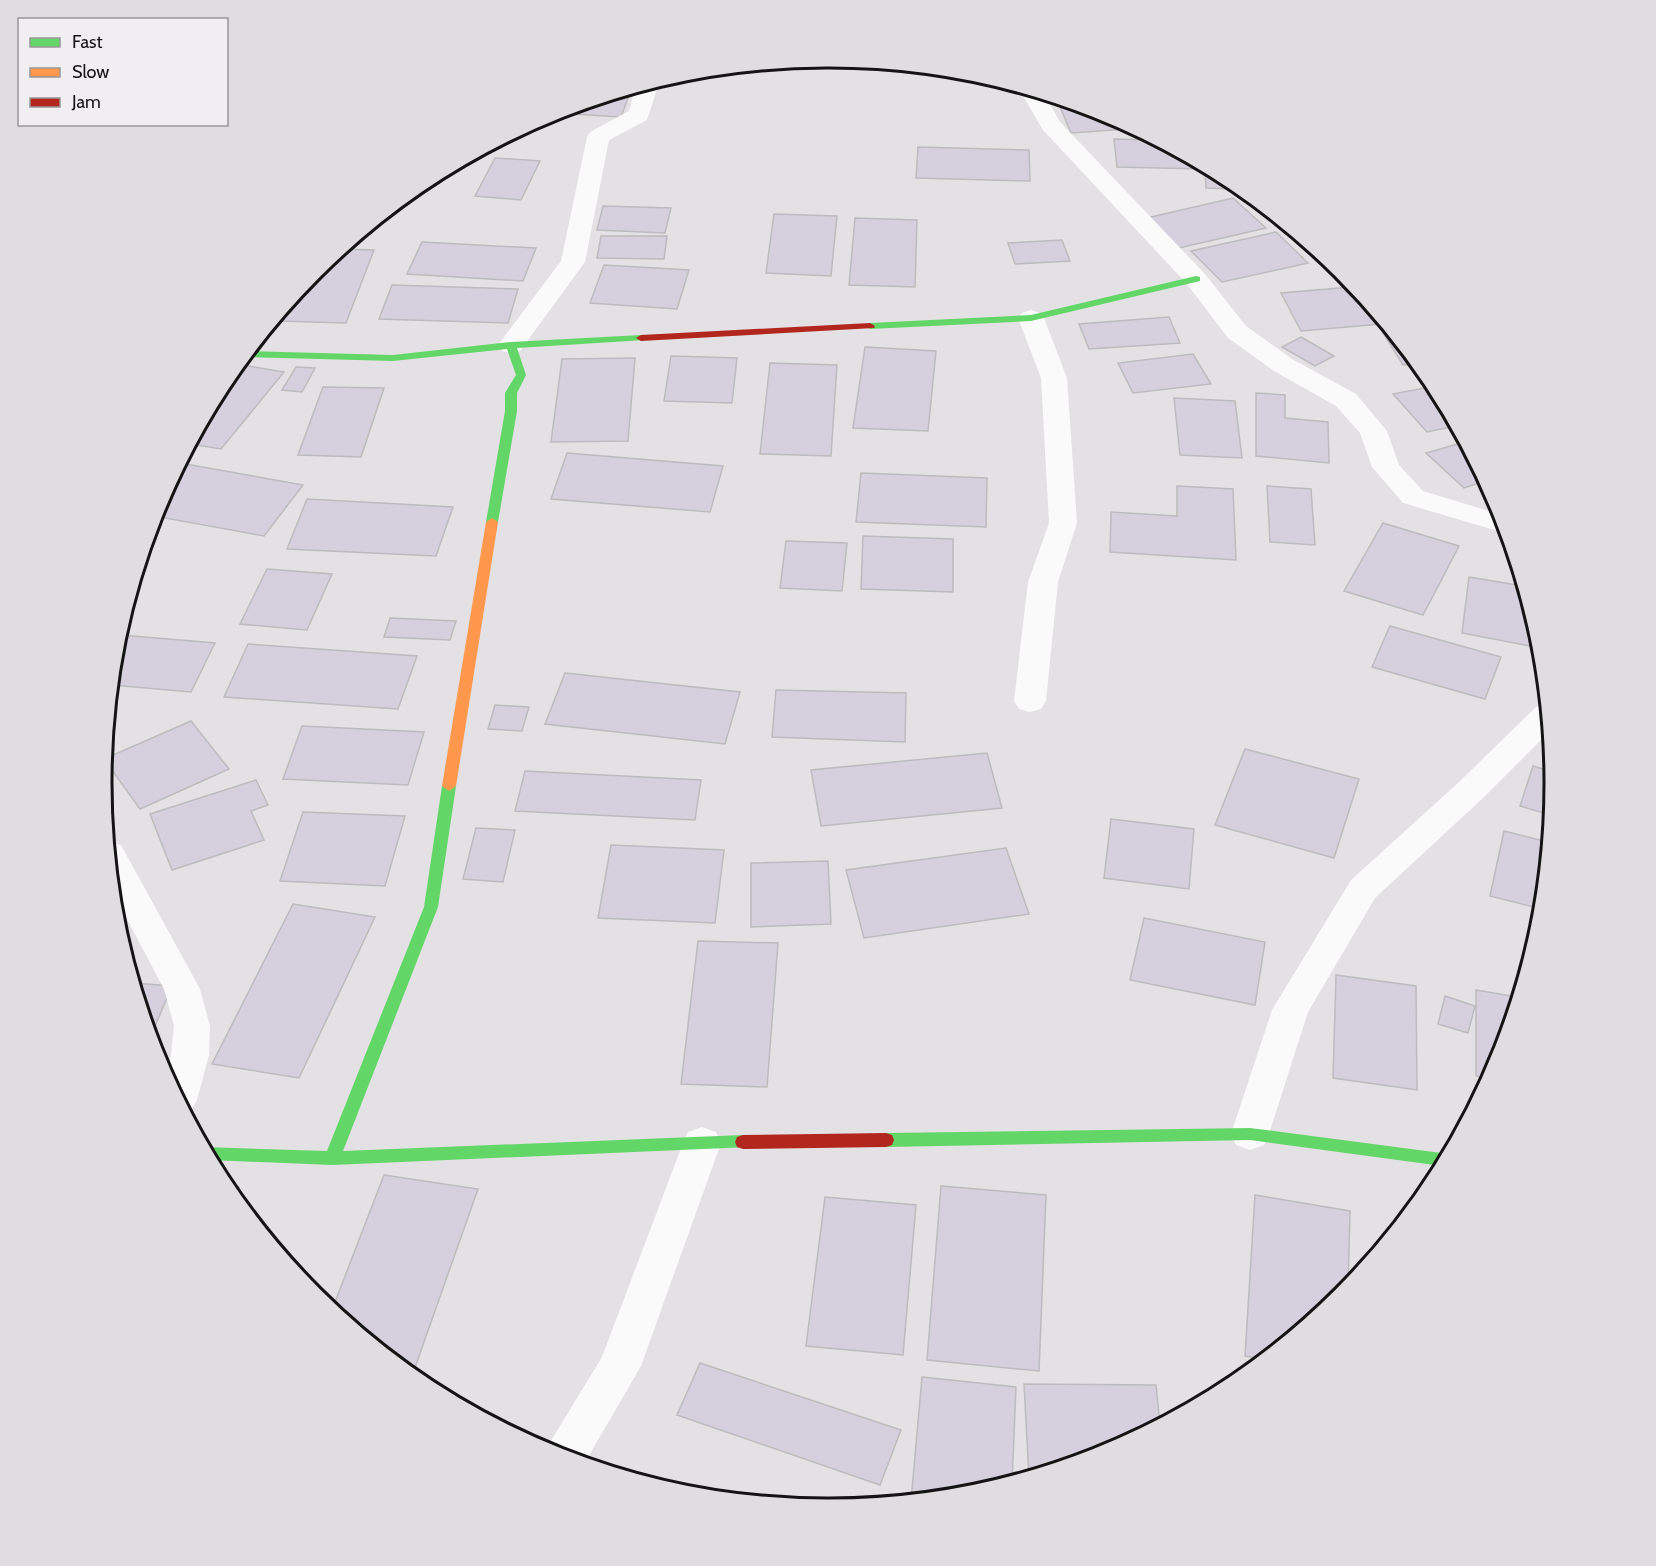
<svg xmlns="http://www.w3.org/2000/svg" width="1656" height="1566" viewBox="0 0 1656 1566" font-family="Cabin,sans-serif">
  <rect width="100%" height="100%" fill="#e3e1e3"/>
  <path fill="#d6d0de" stroke="#bcbbbd" stroke-width="1.5" d="M632,87L621,117L573,114L577,104Z
    M1056,97L1106,112L1123,122L1127,129L1071,133Z
    M1114,139L1157,140L1203,164L1204,169L1117,167Z
    M918,147L1029,150L1030,181L916,178Z
    M495,158L540,161L521,200L475,196Z
    M1205,171H1216L1232,180L1233,189L1206,188Z
    M1233,198L1266,228L1179,248L1147,218Z
    M603,206L671,208L665,233L597,230Z
    M774,214L837,216L831,276L766,273Z
    M855,218L917,220L915,287L849,285Z
    M1276,232L1308,263L1222,282L1191,251Z
    M601,236H667L664,259L597,258Z
    M1062,240L1070,261L1015,264L1008,243Z
    M422,242L536,248L523,281L407,274Z
    M340,249L374,250L346,323L277,321L282,310L315,269Z
    M604,265L689,270L677,309L590,303Z
    M1344,274L1377,314H1375L1381,324L1301,331L1281,293L1351,287Z
    M392,285L518,289L508,323L379,319Z
    M1169,317L1180,343L1089,349L1079,324Z
    M1380,328H1389L1418,364L1403,365Z
    M1301,337L1334,356L1315,366L1282,347Z
    M865,347L936,351L928,431L853,428Z
    M1193,354L1211,384L1133,393L1118,363Z
    M671,356L737,358L732,403L664,401Z
    M635,358L628,441L551,442L562,359Z
    M770,363L837,365L831,456L760,454Z
    M237,364L284,372L221,449L190,444L225,379Z
    M296,367L315,368L302,392L282,390Z
    M1435,386L1456,426L1427,432L1393,394Z
    M323,387L384,388L361,457L298,455Z
    M1256,393L1285,395V418L1328,422L1329,463L1256,456Z
    M1174,398L1235,401L1242,458L1180,455Z
    M1465,442L1486,481L1464,488L1426,453Z
    M567,453L723,466L710,512L551,499Z
    M180,463L303,485L264,536L154,516L157,505Z
    M861,473L987,478L986,527L856,522Z
    M1177,486L1233,489L1236,560L1110,552L1111,512L1177,516Z
    M1267,486L1311,489L1315,545L1270,542Z
    M307,499L453,507L436,556L287,549Z
    M1383,523L1459,546L1423,615L1344,591Z
    M863,536L953,539V592L861,589Z
    M786,541L847,543L842,591L780,588Z
    M267,569L332,574L307,630L240,624Z
    M1469,577L1523,586L1532,616L1530,646L1462,633Z
    M390,618L456,621L450,640L384,637Z
    M1390,626L1501,657L1485,699L1372,667Z
    M121,635L215,643L191,692L112,685L116,644Z
    M248,644L417,656L398,709L224,697Z
    M565,673L740,692L725,744L545,724Z
    M776,690L906,693L905,742L772,737Z
    M495,705L529,707L522,731L488,729Z
    M191,721L229,769L140,809L104,759Z
    M302,726L424,732L408,785L283,779Z
    M1245,749L1359,779L1334,858L1215,825Z
    M987,753L1002,808L821,826L811,770Z
    M1533,766L1553,772L1551,815L1520,806Z
    M525,771L701,780L695,820L515,811Z
    M256,780L268,805L251,811L264,840L172,870L150,814Z
    M303,812L405,816L385,886L280,881Z
    M1111,819L1194,829L1189,889L1104,878Z
    M476,828L515,830L503,882L463,879Z
    M1504,831L1548,842L1542,909L1490,896Z
    M611,845L724,850L715,923L598,918Z
    M1006,848L1029,914L864,938L846,870Z
    M828,861L831,924L751,927V863Z
    M293,904L375,917L299,1078L212,1064Z
    M1144,918L1265,942L1255,1005L1130,980Z
    M698,941L778,943L767,1087L681,1084Z
    M1336,975L1416,986L1417,1090L1333,1078Z
    M134,983L172,986L150,1038Z
    M1476,990L1518,997L1499,1061L1489,1079L1476,1076Z
    M1445,996L1475,1006L1468,1033L1438,1024Z
    M384,1175L478,1189L412,1376L332,1310Z
    M224,1186L239,1187L235,1199Z
    M941,1186L1046,1195L1039,1371L927,1360Z
    M1255,1195L1350,1211L1348,1289L1341,1297L1265,1359L1245,1356Z
    M825,1197L916,1205L903,1355L806,1346Z
    M700,1363L901,1430L880,1485L677,1415Z
    M922,1377L1016,1387L1012,1482L969,1495L911,1501Z
    M1024,1384L1156,1385L1160,1425L1106,1454L1029,1477Z"/>
  <g fill="none" stroke-linecap="round" stroke-linejoin="round">
    <path fill="#fbfafb" fill-rule="evenodd" d="M657,80L659,83L647,120L609,140L585,262L520,351L511,353L502,351L498,345L561,261L587,137L590,132L629,111L636,86Z
      M1021,86L1044,93L1060,122L1205,274L1246,326L1292,359L1356,394L1387,431L1399,465L1423,491L1502,515L1508,534L1403,503L1372,467L1360,433L1336,406L1274,371L1228,338L1187,284L1043,130L1019,89Z
      M1031,310L1040,313L1044,318L1067,378L1077,523L1058,582L1046,701L1041,709L1030,712L1019,709L1014,701L1028,582L1049,523L1041,378L1018,318L1022,313Z
      M1546,704L1549,732L1482,799L1375,898L1308,1012L1269,1134L1264,1145L1250,1150L1236,1145L1231,1134L1272,1010L1351,880L1458,783L1536,707Z
      M108,842L121,845L200,989L210,1026L209,1055L197,1100L191,1111L185,1113L166,1076L171,1055L174,1026L164,989L113,893Z
      M702,1127L716,1132L721,1143L641,1366L584,1464L550,1454L545,1451L549,1444L602,1357L683,1143L688,1132Z"/>
    <path fill="#63d668" fill-rule="evenodd" d="M1196,276L1200,277V281L1031,321L870,329L865,326L870,323L1031,315Z
      M641,335L646,338L645,340L517,348L526,375L517,393V411L498,522L492,526L486,522L505,411V393L516,375L507,349L393,361L243,357L248,351L393,355L511,342Z
      M449,781L456,786L438,907L343,1151L743,1135L749,1137L751,1142L749,1147L332,1165L210,1160L203,1147L327,1151L424,907L442,786Z
      M1250,1128L1449,1154L1442,1166L1250,1140L886,1147L880,1145L878,1140L880,1135L886,1133Z"/>
    <path fill="#ff974d" fill-rule="evenodd" d="M492,518L498,522L456,786L449,791L442,786L486,522Z"/>
    <path fill="#b3261e" fill-rule="evenodd" d="M870,323L875,326L874,328L641,341L636,338L641,335Z
      M886,1133L892,1135L894,1140L892,1145L886,1147L743,1149L737,1147L735,1142L737,1137L743,1135Z"/>
  </g>
  <path d="M0 0H1656V1566H0ZM827 68H829A715 715 0 0 1 1544 783V783A715 715 0 0 1 829 1498H827A715 715 0 0 1 112 783V783A715 715 0 0 1 827 68Z" fill="#dfdddf" fill-rule="evenodd"/>
  <path fill="none" stroke="#151415" stroke-width="3" d="M827 68H829A715 715 0 0 1 1544 783V783A715 715 0 0 1 829 1498H827A715 715 0 0 1 112 783V783A715 715 0 0 1 827 68Z"/>
  <rect x="18" y="18" width="210" height="108" fill="#f1eef1" stroke="#999799" stroke-width="1.5"/>
  <rect x="30" y="38" width="30" height="9" fill="#63d668" stroke="#999799" stroke-width="1.5"/>
  <text x="72" y="48" font-size="18" fill="#151415">Fast</text>
  <rect x="30" y="68" width="30" height="9" fill="#ff974d" stroke="#999799" stroke-width="1.5"/>
  <text x="72" y="78" font-size="18" fill="#151415">Slow</text>
  <rect x="30" y="98" width="30" height="9" fill="#b3261e" stroke="#999799" stroke-width="1.5"/>
  <text x="72" y="108" font-size="18" fill="#151415">Jam</text>
</svg>
